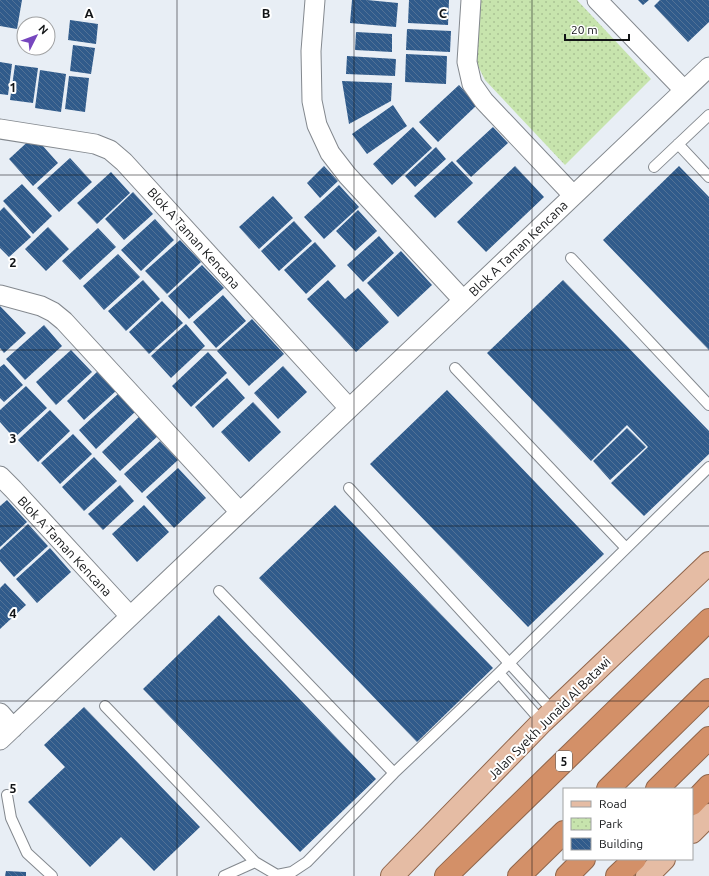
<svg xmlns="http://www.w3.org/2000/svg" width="709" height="876" viewBox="0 0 709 876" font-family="Ubuntu,sans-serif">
  <defs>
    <pattern id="park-dots" width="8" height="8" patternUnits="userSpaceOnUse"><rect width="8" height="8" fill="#c7e4ad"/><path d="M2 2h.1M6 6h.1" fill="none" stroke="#aac394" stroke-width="1.8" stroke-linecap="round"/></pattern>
    <pattern id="building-back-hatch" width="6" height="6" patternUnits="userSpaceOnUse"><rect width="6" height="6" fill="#305b8b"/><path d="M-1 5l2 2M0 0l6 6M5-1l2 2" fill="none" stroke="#527296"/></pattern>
  </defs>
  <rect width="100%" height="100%" fill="#e8eef5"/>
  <path fill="url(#park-dots)" d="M474,0H577L651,79L565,165L485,80L475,60Z"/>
  <path fill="url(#building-back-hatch)" d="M0,0H22L17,29L0,26Z
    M352,0H367L398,3L396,27L350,23Z
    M409,0H449L448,25L408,23Z
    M638,0H649L643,5Z
    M660,0H709V22L688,42L654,6Z
    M70,20L98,24L96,44L68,40Z
    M407,29L451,31L450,52L406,50Z
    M356,32L392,34V52L355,50Z
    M73,45L95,48L91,74L70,71Z
    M406,54L447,56L446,84L405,82Z
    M347,56L396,59L395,76L346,74Z
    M0,62L12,64L8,95L0,94Z
    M15,65L38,68L33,103L10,100Z
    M40,70L66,74L61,112L35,108Z
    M69,76L89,78L85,112L65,109Z
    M342,81L392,83L391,101L349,124Z
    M459,85L477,105L438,142L419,122Z
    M393,105L407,126L367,154L352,134Z
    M413,127L432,148L392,185L373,164Z
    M493,127L508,143L471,177L456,161Z
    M34,136L58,163L33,186L9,159Z
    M436,147L446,159L415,187L405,176Z
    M70,158L92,182L59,212L37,188Z
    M452,161L473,183L435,218L414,196Z
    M324,166L338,181L320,198L307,183Z
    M515,166L544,197L486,252L457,222Z
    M679,166L709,197V350L603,240Z
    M111,172L130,193L97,224L77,203Z
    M22,184L52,216L33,234L3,201Z
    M339,185L359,207L324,239L304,217Z
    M133,192L153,214L124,240L105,219Z
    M273,196L293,218L259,249L239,227Z
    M4,207L31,237L9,257L0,248V211Z
    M358,210L377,231L355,251L336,231Z
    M155,219L174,240L141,271L121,250Z
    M294,221L312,241L279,271L261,251Z
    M48,227L69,249L46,271L25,249Z
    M98,228L116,247L80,280L62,261Z
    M379,236L394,253L363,282L347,265Z
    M180,240L201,262L167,294L145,271Z
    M315,242L336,266L306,294L284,270Z
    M401,251L432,285L398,317L367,283Z
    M118,254L140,277L104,310L83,286Z
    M202,265L224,288L189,319L168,296Z
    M143,280L160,299L126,331L108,311Z
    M328,280L345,299L358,288L389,322L356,352L307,299Z
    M563,280L709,431V454L644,516L611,483L648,447L627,425L591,461L487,353Z
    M223,295L246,321L216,348L193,322Z
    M162,301L183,323L149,354L129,332Z
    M0,306L26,333L4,353L0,348Z
    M252,319L284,354L249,386L217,351Z
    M186,324L205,346L171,378L151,356Z
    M44,325L62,346L25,380L6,359Z
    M71,350L92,372L56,405L36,382Z
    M208,352L227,373L191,407L172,386Z
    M4,364L23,385L4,402L0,398V367Z
    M283,366L307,392L278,419L254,393Z
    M99,370L117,390L84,420L67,401Z
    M227,378L245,398L213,428L195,407Z
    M26,386L47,408L14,438L0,422V410Z
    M447,390L604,554L528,627L370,464Z
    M119,393L136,411L96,449L79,430Z
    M253,402L281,432L249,462L221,432Z
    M50,410L70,431L38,462L18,440Z
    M141,415L159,435L120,471L102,452Z
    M627,428L646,447L610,480L593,461Z
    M73,434L92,454L60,484L41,463Z
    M160,441L178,460L142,493L124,474Z
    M94,457L117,481L84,511L62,487Z
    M178,468L206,498L174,528L146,497Z
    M120,485L134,501L103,530L88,514Z
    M7,500L27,522L0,547V506Z
    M144,505L169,532L137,562L112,534Z
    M335,505L493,668L417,742L259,578Z
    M28,524L48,546L14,577L0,561V550Z
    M50,548L71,572L37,603L16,579Z
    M5,583L26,605L0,629V588Z
    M219,615L376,779L300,852L143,689Z
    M84,707L200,827L154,871L121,837L90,867L28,802L65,767L44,745Z
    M6,871L26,872V876H5Z"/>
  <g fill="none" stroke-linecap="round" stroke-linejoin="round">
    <defs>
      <path id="service" d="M678,144L709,177
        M654,167L709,115
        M571,258L709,405
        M455,368L626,548
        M349,488L553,711
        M219,591L394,773
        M499,673L542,722
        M105,706L255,862L277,875L292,872L307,862L394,773L499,673L709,467
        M7,795L11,818L27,853L52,876
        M224,876L255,862"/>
      <path id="minor" d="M315,0L311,51L312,101L317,125L330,153L347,175L463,300
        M471,0L467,62L472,84L484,101L573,195
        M597,0L684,90
        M0,129L95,144L110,150L124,162L349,408
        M0,295L41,306L53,312L64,321L240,512
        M0,476L13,489L130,616
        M0,713L13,728
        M0,740L709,67"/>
      <path id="primary" d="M692,832L709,815
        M392,876L542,722L709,563
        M647,876L664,859"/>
      <path id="motorway" d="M608,789L709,690
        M657,789L709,738
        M692,804L709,786
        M446,876L709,620
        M519,876L564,832
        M567,876L584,859
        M617,876L635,859"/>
    </defs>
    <use href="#service" stroke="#83888e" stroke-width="12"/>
    <use href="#minor" stroke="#83888e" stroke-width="21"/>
    <use href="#primary" stroke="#8f654b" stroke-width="24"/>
    <use href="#motorway" stroke="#8f654b" stroke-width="24"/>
    <use href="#service" stroke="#fff" stroke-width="10"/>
    <use href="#minor" stroke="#fff" stroke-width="19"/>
    <use href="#primary" stroke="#e5bca4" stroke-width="22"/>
    <use href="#motorway" stroke="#d39068" stroke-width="22"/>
  </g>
  <path fill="none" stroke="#121416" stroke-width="1" stroke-opacity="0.55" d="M177,0V876M354,0V876M532,0V876M0,175H709M0,350H709M0,526H709M0,701H709"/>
  <g text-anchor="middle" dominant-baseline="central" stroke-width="4" stroke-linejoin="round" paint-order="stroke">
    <rect fill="#fff" stroke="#595a5c" stroke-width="1" x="556" y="751" width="16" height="20" rx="3"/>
    <g font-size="12" font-weight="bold" fill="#121416">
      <text x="564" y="761">5</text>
    </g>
    <g font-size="13" fill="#121416" stroke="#fff">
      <text transform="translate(194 238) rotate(48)">Blok A Taman Kencana</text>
      <text transform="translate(518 248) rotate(-44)">Blok A Taman Kencana</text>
      <text transform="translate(65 546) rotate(47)">Blok A Taman Kencana</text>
      <text transform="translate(549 718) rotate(-45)">Jalan Syekh Junaid Al Batawi</text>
    </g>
  </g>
  <g font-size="13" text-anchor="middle" font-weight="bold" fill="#121416" stroke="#fff" stroke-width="4" stroke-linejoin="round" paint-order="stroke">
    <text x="89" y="18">A</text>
    <text x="266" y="18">B</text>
    <text x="443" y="18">C</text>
    <text x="13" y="92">1</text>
    <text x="13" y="267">2</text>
    <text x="13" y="443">3</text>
    <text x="13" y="618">4</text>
    <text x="13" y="793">5</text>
  </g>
  <rect x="563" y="788" width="130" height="72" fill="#ffffff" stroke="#a0a1a2"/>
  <rect x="571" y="801" width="20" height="6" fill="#e5bca4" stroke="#a0a1a2"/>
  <text x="599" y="808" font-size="12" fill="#121416">Road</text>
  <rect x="571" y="818" width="20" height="12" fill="url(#park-dots)" stroke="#a0a1a2"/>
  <text x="599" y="828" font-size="12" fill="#121416">Park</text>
  <rect x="571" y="838" width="20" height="12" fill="url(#building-back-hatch)" stroke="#a0a1a2"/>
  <text x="599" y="848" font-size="12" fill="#121416">Building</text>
  <g transform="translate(36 36) rotate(48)"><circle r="19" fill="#ffffff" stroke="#a0a1a2"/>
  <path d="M0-3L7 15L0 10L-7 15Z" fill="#7646be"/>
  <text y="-6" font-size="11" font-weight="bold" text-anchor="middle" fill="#121416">N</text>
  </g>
  <path d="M565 34v6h64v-6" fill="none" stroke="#121416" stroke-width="2"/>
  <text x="571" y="34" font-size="12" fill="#121416" stroke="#ffffff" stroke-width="3" paint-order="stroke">20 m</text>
</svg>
